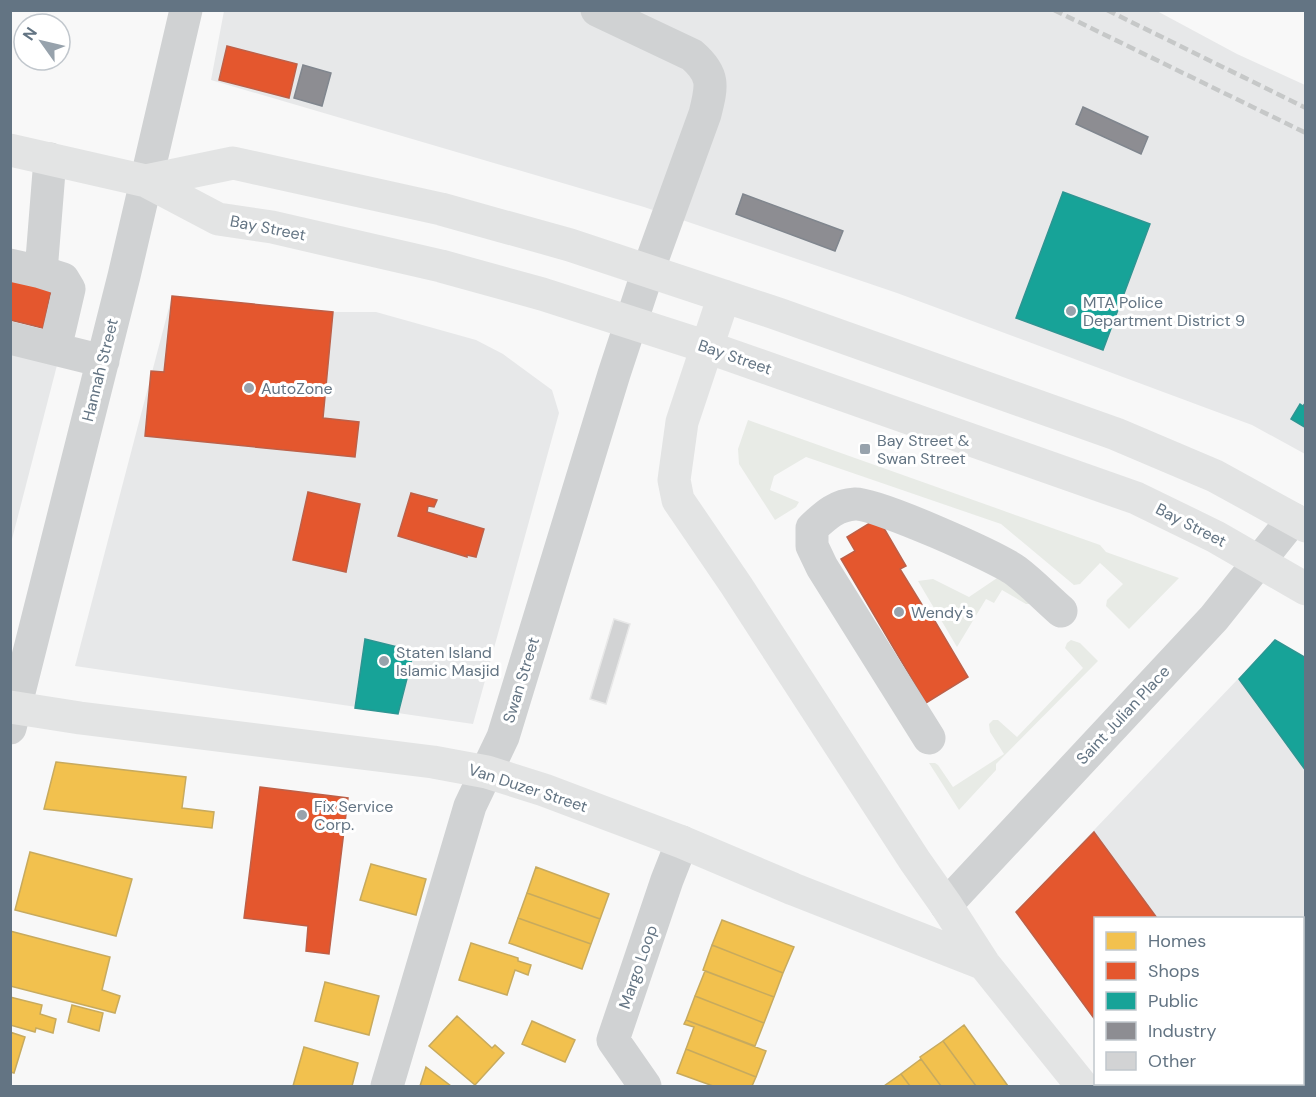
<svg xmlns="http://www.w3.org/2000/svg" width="1316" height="1097" viewBox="0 0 1316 1097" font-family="'DM Sans',sans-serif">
  <rect width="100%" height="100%" fill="#f8f8f8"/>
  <path fill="#e7e8e9" d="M224,11H1157L1237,54L1305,85V454L1252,425L897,293L644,207L211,80Z
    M11,276L77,288L11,543Z
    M172,296L333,312H376L476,340L503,354L552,390L559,413L473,724L75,666Z
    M1275,640L1305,658V1086H1144L1141,1084H1302V918H1096L1095,1021L1016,912Z"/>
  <path fill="#e8ebe6" d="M748,420L1100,545L1106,552L1179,578L1129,629L1106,606L1107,600L1123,584L1100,563L1080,584L1074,585L1001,524L806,457L774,476L770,490L799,502L796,507L775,520L739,464L738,449Z
    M1000,576L1030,604H1026L1002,590L994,603L986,599L957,647L918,581L933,579L969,597Z
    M1071,640L1080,643L1098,661L996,764V770L959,810L929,763H935L938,765L953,787L1004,754L990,732L989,724L993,720H998L1017,737L1083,668L1065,648L1067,643Z"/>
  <path fill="#f2c14e" stroke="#c7aa5e" stroke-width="1.5" d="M56,762L186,777L182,808L214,812L212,828L44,809Z
    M30,852L132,879L116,936L15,910Z
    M371,864L426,879L416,915L360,900Z
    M536,867L609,894L600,919L527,893Z
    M527,893L600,919L591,944L518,918Z
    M518,918L591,944L582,969L509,943Z
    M722,920L794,947L783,973L712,945Z
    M10,931L110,957L102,990L120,996L115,1013L10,986Z
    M471,943L518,958V961L531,965L528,975L515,970L507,995L459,980Z
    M712,945L783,973L774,997L703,970Z
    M705,971L774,997L764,1023L695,996Z
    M325,982L379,996L369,1035L315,1021Z
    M695,996L764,1023L755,1046L686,1020Z
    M10,997L42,1005L40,1014L56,1019L53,1033L36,1028L35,1032L10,1025Z
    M72,1005L103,1013L99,1031L68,1022Z
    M457,1016L492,1048L495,1045L504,1053L475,1085L429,1046Z
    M686,1020L766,1051L756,1077L686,1049L694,1027L684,1024Z
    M532,1021L575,1040L565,1062L522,1044Z
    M964,1025L1008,1086H976L943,1041Z
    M10,1032L25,1037L14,1073L10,1072Z
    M943,1041L976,1086H941L921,1059L920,1057Z
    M304,1047L358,1063L352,1086H293Z
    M686,1049L756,1077L752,1086H713L677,1073Z
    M921,1059L941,1086H910L901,1074Z
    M426,1067L451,1086H420Z
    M901,1074L910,1086H884Z"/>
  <path fill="#e4572e" stroke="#bd6048" stroke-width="1.5" d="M227,46L297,64L289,98L219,80Z
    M10,276L52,286L43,328L10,320Z
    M172,296L333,312L323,418L359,422L355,457L145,436L151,371L164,372Z
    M308,492L360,504L346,572L293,560Z
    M411,493L437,500L434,507L428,506L427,512L484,529L476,557L467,555V557L398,536Z
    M878,518L906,566L900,569L924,608L926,606L968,677L926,703L841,559L855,551L847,537Z
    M260,787L348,798L329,954L306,951L308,926L244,918Z
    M1094,832L1157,918H1096V1021L1016,912Z
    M1141,1084H1233L1228,1086H1143Z
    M1233,1084H1278L1280,1086H1228Z"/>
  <path fill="#17a398" stroke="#2e9592" stroke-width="1.5" d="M1063,192L1150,224L1103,350L1016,318Z
    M1306,402V428L1291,419L1300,404L1303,406Z
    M365,639L414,651L398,714L355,708Z
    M1275,640L1306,658V771L1239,679Z"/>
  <path fill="#8d8d92" stroke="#80868e" stroke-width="1.5" d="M303,65L331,73L322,106L294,98Z
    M1083,107L1148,137L1141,154L1076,124Z
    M743,194L843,231L835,251L736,214Z"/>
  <path fill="#d2d3d4" stroke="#e8e8e8" stroke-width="1.5" d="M614,619L630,624L606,704L590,699Z"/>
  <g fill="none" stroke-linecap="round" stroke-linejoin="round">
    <path stroke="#d0d2d3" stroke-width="33" d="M50,159L41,272L63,279L69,289L55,349
      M10,265L41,272
      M10,338L103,361
      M10,728L124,276L186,10
      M929,738L822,567L812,546V528C825,516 836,505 855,504C876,503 997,557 1016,571C1032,583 1046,598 1061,611
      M946,905L1214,618L1293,519
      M387,1086L470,806L503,737L614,374L648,271L705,114C712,86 715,75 692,55L597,10
      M645,1086L613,1040L667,880L682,842"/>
    <path stroke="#e3e4e4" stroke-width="33" d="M10,150L146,181L218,219L272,227L441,266L542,294L707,347L1136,498L1216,537L1306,589
      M146,181L233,163L441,209L570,245L778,314L1116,434L1215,476L1306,526
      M724,296L682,422L674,480L678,500L736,585L915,861L946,905L984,964L1082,1086
      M10,707L80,718L433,762L487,772L544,790L682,842L793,889L984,964"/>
    <path stroke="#c6c8c8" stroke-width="4.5" stroke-dasharray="9 4.5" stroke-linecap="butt" d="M1054,10L1306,133
      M1107,10L1306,108"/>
  </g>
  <g fill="#97a2ac" stroke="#fff" stroke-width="2">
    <circle cx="1071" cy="311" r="6"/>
    <circle cx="249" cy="388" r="6"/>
    <rect x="859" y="443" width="12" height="12" rx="3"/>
    <circle cx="899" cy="612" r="6"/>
    <circle cx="384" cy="661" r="6"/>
    <circle cx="302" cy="815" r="6"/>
  </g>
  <g text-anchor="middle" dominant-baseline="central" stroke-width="6" stroke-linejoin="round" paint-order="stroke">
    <g font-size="16" fill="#637483" stroke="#fff">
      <text transform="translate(268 228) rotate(11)">Bay Street</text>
      <text transform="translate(735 357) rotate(19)">Bay Street</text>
      <text transform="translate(100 370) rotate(-76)">Hannah Street</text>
      <text transform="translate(1191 525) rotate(27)">Bay Street</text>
      <text transform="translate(521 680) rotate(-73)">Swan Street</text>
      <text transform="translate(1123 715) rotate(-47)">Saint Julian Place</text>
      <text transform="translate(528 788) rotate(18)">Van Duzer Street</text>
      <text transform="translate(638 967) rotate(-71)">Margo Loop</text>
    </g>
    <g font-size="16" fill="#637483" stroke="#fff" text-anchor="start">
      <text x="1083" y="302">MTA Police<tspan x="1083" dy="18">Department District 9</tspan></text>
      <text x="261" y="388">AutoZone</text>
      <text x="877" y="440">Bay Street &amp;<tspan x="877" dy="18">Swan Street</tspan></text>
      <text x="911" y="612">Wendy's</text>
      <text x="396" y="652">Staten Island<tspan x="396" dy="18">Islamic Masjid</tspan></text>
      <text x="314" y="806">Fix Service<tspan x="314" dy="18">Corp.</tspan></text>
    </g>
  </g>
  <rect width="1316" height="1097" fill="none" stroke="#637483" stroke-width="24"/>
  <rect x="1094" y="917" width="210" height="168" fill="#ffffff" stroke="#c1c7cd" stroke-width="1.5"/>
  <rect x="1106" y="932" width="30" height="18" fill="#f2c14e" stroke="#c1c7cd" stroke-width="1.5"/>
  <text x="1148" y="947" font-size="18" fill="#637483">Homes</text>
  <rect x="1106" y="962" width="30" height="18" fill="#e4572e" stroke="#c1c7cd" stroke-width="1.5"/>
  <text x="1148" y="977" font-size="18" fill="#637483">Shops</text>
  <rect x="1106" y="992" width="30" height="18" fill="#17a398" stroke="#c1c7cd" stroke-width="1.5"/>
  <text x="1148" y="1007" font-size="18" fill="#637483">Public</text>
  <rect x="1106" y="1022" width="30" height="18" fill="#8d8d92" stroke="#c1c7cd" stroke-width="1.5"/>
  <text x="1148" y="1037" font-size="18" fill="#637483">Industry</text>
  <rect x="1106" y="1052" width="30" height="18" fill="#d2d3d4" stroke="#c1c7cd" stroke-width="1.5"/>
  <text x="1148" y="1067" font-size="18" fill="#637483">Other</text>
  <g transform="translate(42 42) rotate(304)"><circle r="28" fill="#ffffff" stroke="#c1c7cd" stroke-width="1.5"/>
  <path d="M0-4.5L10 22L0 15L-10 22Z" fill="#97a2ac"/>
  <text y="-9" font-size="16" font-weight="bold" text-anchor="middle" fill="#637483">N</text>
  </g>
</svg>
